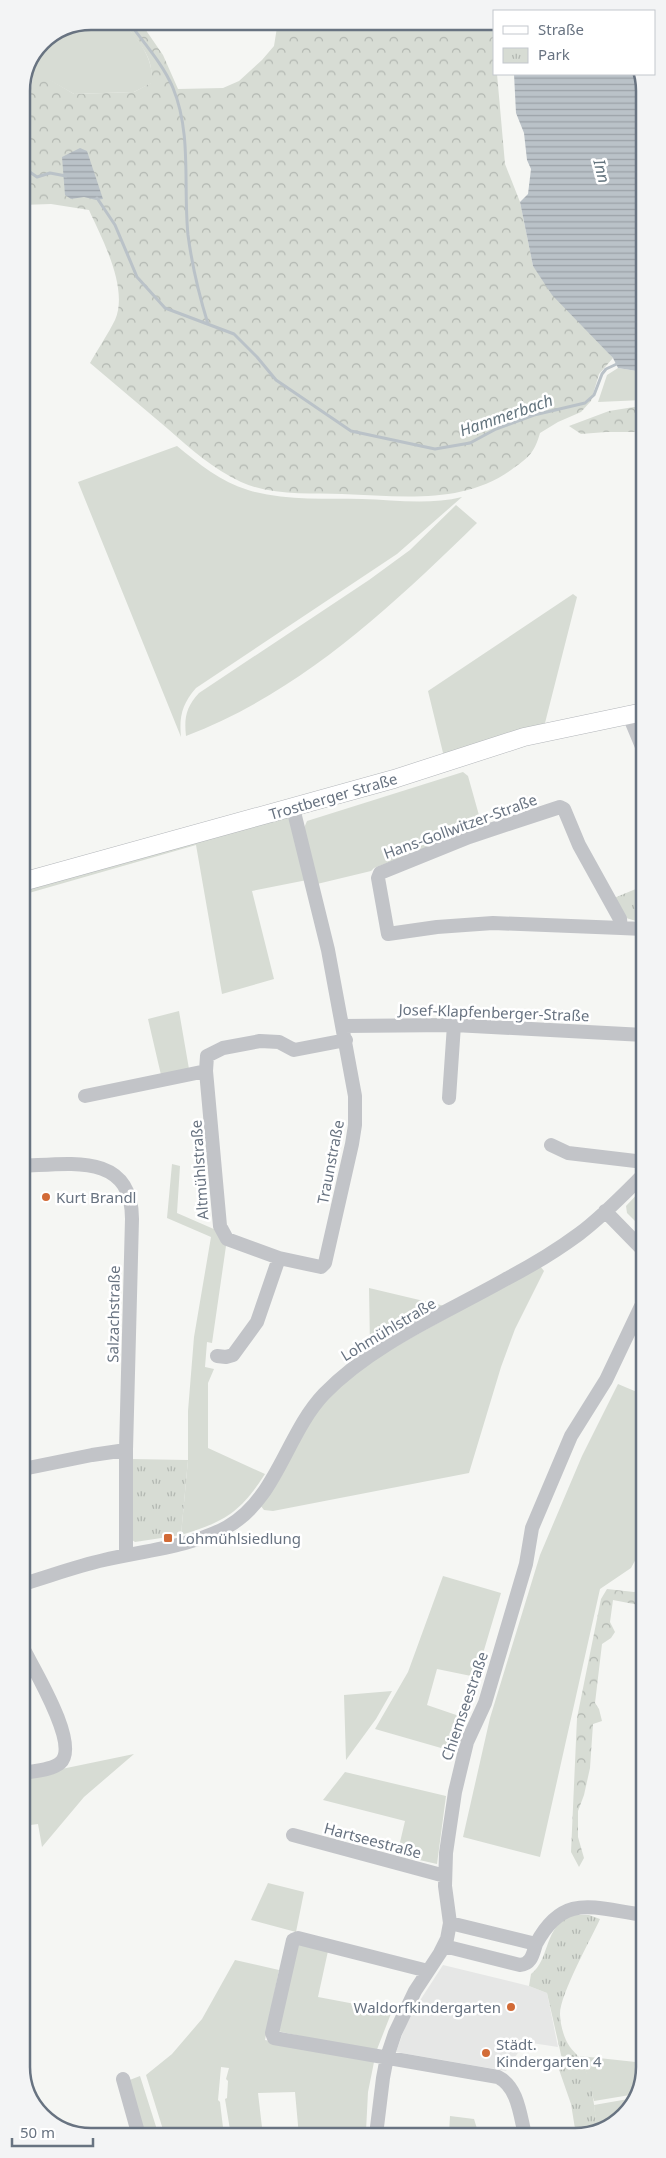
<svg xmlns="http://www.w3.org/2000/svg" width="666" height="2158" viewBox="0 0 666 2158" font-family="'Noto Sans',sans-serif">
  <defs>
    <pattern id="forest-crowns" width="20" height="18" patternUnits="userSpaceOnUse" patternTransform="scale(1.25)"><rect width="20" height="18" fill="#d7dcd4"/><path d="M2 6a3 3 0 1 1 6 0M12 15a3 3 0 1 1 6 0" fill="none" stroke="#b2b7b1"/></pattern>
    <pattern id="wetland-marsh" width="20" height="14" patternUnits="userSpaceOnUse" patternTransform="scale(1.25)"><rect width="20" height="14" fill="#d7dcd4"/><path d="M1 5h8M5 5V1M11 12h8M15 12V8" fill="none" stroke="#b2b7b1"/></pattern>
    <pattern id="park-tufts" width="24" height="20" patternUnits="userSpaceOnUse" patternTransform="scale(1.25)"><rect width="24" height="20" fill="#d7dcd4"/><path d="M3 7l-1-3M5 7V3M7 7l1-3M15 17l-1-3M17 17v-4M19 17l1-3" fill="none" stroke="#b2b7b1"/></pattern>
    <pattern id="water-rules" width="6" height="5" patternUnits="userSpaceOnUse" patternTransform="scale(1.25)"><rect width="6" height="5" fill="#bac2c8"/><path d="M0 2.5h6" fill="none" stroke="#9ba2a8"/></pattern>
  </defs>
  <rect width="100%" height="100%" fill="#f5f6f3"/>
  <path fill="#e6e7e6" d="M443,1965L529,1986L547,1993L558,2047L525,2042L506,2071L396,2052L408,2019Z"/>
  <path fill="#d7dcd4" d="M91,21H121C138,39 154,57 152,83L134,92L74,94L42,76H33L31,66L42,41Z
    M618,368L643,372V400L598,402L607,375Z
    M177,446C199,464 221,482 248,490C284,501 325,498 362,499C394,500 430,505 462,497L397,554L196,688C182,704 179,717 181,737L78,482Z
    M456,505L477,523C390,608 301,692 186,736C184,718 186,707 199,693L369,580L410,550Z
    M573,594L577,597L545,723L444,757L428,691Z
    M463,772L468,776L482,826L374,868L371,871L317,884L304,828L307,821Z
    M286,817L290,819L307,880L252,891L274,979L222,994L196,845L22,895V890Z
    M179,1011L189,1069L161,1075L148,1019Z
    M172,1164L180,1166L177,1213L216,1230L226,1246L212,1343L207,1342L205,1367L214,1369L208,1383V1448L265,1474C240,1513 224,1522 181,1535L188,1460V1411L194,1337L211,1237L167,1218Z
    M644,1187V1230L627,1213L626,1206Z
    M540,1266L544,1271L515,1329L501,1367L469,1473L273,1511L264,1510L260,1505L292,1450L327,1397L377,1357Z
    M369,1288L449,1307L373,1350L370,1345Z
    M618,1384L644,1395V1544L631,1568L600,1589L540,1857L463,1837L490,1718L540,1555L582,1456Z
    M443,1576L501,1593L476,1677L437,1669L427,1705L465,1718L455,1752L375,1729L408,1672Z
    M392,1691L376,1719L346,1760L344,1695Z
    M134,1754L84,1797L42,1847L38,1824L23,1826V1777Z
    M345,1772L446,1796L437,1864L397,1855L405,1821L323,1800Z
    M268,1883L304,1892L296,1932L251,1920Z
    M296,1944L328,1951L318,1997L392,2011L376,2052L277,2031Z
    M235,1960L279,1970L265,2040L374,2062L368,2092L366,2131L299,2136L295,2092L258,2093L263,2136H231L225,2099L227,2098L228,2081L226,2079L229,2068L221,2067L218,2100L220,2102L224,2136H165L146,2075L172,2054L202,2019Z
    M580,2056L645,2063L636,2094L594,2101L585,2068Z
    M140,2076L159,2136H142L127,2081Z
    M634,2098L630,2110L597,2132L594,2105Z
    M450,2116L474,2119L479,2135H449Z"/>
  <path fill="url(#forest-crowns)" d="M278,21H495V74H497L505,164L520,202L533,266L613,358L599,374L591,401L581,412L558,422L540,433C534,454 528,458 511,470C462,505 399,496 342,494C310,493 272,496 241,482C213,469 191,449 168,429C142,407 116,385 90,363C98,349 108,334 115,320C129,288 102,239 89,210L51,204L21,205V128L25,126L33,76L42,75L74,94L134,92L151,83C154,60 144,49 130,31L132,26H143L163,55L178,89L223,88L239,81L262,60L274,46Z
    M634,407L643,408V432H606L581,434L569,426L609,411Z
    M607,1589L634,1592L644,1589V1606L613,1600L610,1622L615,1632L611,1638L602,1644L595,1703L599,1709L602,1721L593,1724L590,1768L584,1795L578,1811V1837L584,1858L579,1867L571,1852L577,1718L601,1599Z"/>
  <path fill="url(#wetland-marsh)" d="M121,21H139L143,26H132L130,31Z"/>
  <path fill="url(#park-tufts)" d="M643,886V923L626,918L614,898Z
    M130,1459L188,1460L181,1535L135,1542L132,1540Z
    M574,1915H589L600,1919C591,1939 560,1994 560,2014C560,2024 564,2039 570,2047C575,2054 582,2058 585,2068C593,2088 595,2110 597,2132L593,2134L576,2135L571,2104L556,2061L562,2059L547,1993L529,1986L531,1974C551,1959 543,1924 574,1915Z"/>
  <path fill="url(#water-rules)" d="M514,74H642L643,372L618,368L613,358L552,295L533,266L520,202L528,194L531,169L527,160L524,133L516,113Z
    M80,148L87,151L103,199L96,200L84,197L71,199L65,195L62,157Z"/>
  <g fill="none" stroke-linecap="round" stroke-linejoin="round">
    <path stroke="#bac2c8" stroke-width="3" d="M128,21C143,42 163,64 173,88C192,134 183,186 188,235C192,265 199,295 208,324
      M21,166L37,177L50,173L66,176
      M97,198L115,225L137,277L165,308L234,334L257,357L276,380L351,431L435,449L470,443L496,429L534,415L585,403L594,395L602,374L606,369L619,363"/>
    <defs>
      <path id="major" d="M22,882L394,779L524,737L643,712"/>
    </defs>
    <use href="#major" stroke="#b3b6ba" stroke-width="19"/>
    <path stroke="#c2c4c8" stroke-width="14" d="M628,713L643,749
      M293,808L328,950L355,1096V1125L352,1144L325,1263L321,1267L279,1258L227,1239L220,1226L206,1071L207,1056L223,1048L260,1041L279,1042L294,1050L346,1040
      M621,928L620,919L579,845L564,809L560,807L469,837L380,873L378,878L388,934L437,927L493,923L621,928L643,929
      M343,1026L454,1025L644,1035
      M85,1096L206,1071
      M449,1098L454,1025
      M551,1145L568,1153L644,1162
      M22,1166C70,1164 132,1152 132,1219L126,1450V1555
      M605,1211L644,1251
      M217,1356L226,1357L233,1355L257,1322L279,1258
      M23,1469L92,1455L126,1450
      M23,1584C50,1576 77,1566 104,1560C143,1551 193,1546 227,1527C277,1499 286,1434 324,1394C372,1344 446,1313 506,1279C531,1266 556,1251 579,1234C602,1217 623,1195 644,1174
      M23,1648C33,1668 81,1746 60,1763C52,1770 34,1771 23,1773
      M293,1835L445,1876
      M536,1944C564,1891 595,1909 645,1915
      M444,1946L520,1965C532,1964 533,1953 536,1944L450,1923
      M428,1971L298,1938L293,1940L272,2033L274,2038L498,2077C518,2087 520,2115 525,2135
      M123,2079L139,2136
      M376,2135L383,2078L387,2057L395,2033L415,1991L440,1953L447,1939L450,1923L445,1886L446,1853L455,1792L467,1742L485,1703L526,1564L532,1528L571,1436L606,1380L644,1300"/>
    <use href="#major" stroke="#fff" stroke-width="18"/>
  </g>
  <g fill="#d26b37" stroke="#fff" stroke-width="2">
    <circle cx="46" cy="1197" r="5"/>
    <rect x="163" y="1533" width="10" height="10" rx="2.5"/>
    <circle cx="511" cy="2007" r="5"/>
    <circle cx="486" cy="2053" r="5"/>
  </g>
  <g text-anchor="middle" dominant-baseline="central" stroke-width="5" stroke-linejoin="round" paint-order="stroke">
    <g font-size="15" fill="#687381" stroke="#fff">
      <text transform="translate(333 796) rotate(-16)">Trostberger Straße</text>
      <text transform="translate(460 826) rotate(-20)">Hans-Gollwitzer-Straße</text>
      <text transform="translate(494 1012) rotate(2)">Josef-Klapfenberger-Straße</text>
      <text transform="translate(330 1162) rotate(-79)">Traunstraße</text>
      <text transform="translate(199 1170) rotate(-94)">Altmühlstraße</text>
      <text transform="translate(113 1314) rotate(-89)">Salzachstraße</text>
      <text transform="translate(388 1329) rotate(-31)">Lohmühlstraße</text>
      <text transform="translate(464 1706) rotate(-71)">Chiemseestraße</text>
      <text transform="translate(373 1840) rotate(15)">Hartseestraße</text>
    </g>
    <g font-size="15" fill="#687381" stroke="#fff" text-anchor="start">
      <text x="56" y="1197">Kurt Brandl</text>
      <text x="178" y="1538">Lohmühlsiedlung</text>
      <text x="501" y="2007" text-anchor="end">Waldorfkindergarten</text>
      <text x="496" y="2044">Städt.<tspan x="496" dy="17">Kindergarten 4</tspan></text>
    </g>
    <g font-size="16" font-style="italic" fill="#63747e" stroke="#fff">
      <text transform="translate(602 171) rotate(76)">Inn</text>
      <text transform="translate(506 415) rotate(-19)">Hammerbach</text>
    </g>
  </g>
  <path d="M0 0H666V2158H0ZM91 30H575A61 61 0 0 1 636 91V2067A61 61 0 0 1 575 2128H91A61 61 0 0 1 30 2067V91A61 61 0 0 1 91 30Z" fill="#f3f4f5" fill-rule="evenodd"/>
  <path fill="none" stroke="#687381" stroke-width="2.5" d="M91 30H575A61 61 0 0 1 636 91V2067A61 61 0 0 1 575 2128H91A61 61 0 0 1 30 2067V91A61 61 0 0 1 91 30Z"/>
  <rect x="493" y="10" width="162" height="65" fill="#ffffff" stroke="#c3c7cd"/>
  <rect x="503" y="26" width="25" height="8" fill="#ffffff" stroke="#c3c7cd"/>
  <text x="538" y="35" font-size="15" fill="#687381">Straße</text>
  <rect x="503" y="48" width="25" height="15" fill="url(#park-tufts)" stroke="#c3c7cd"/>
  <text x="538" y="60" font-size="15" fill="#687381">Park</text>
  <path d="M12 2138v8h81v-8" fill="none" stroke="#687381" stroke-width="2.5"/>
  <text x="20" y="2138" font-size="15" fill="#687381" stroke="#ffffff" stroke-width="4" paint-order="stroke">50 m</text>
</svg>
